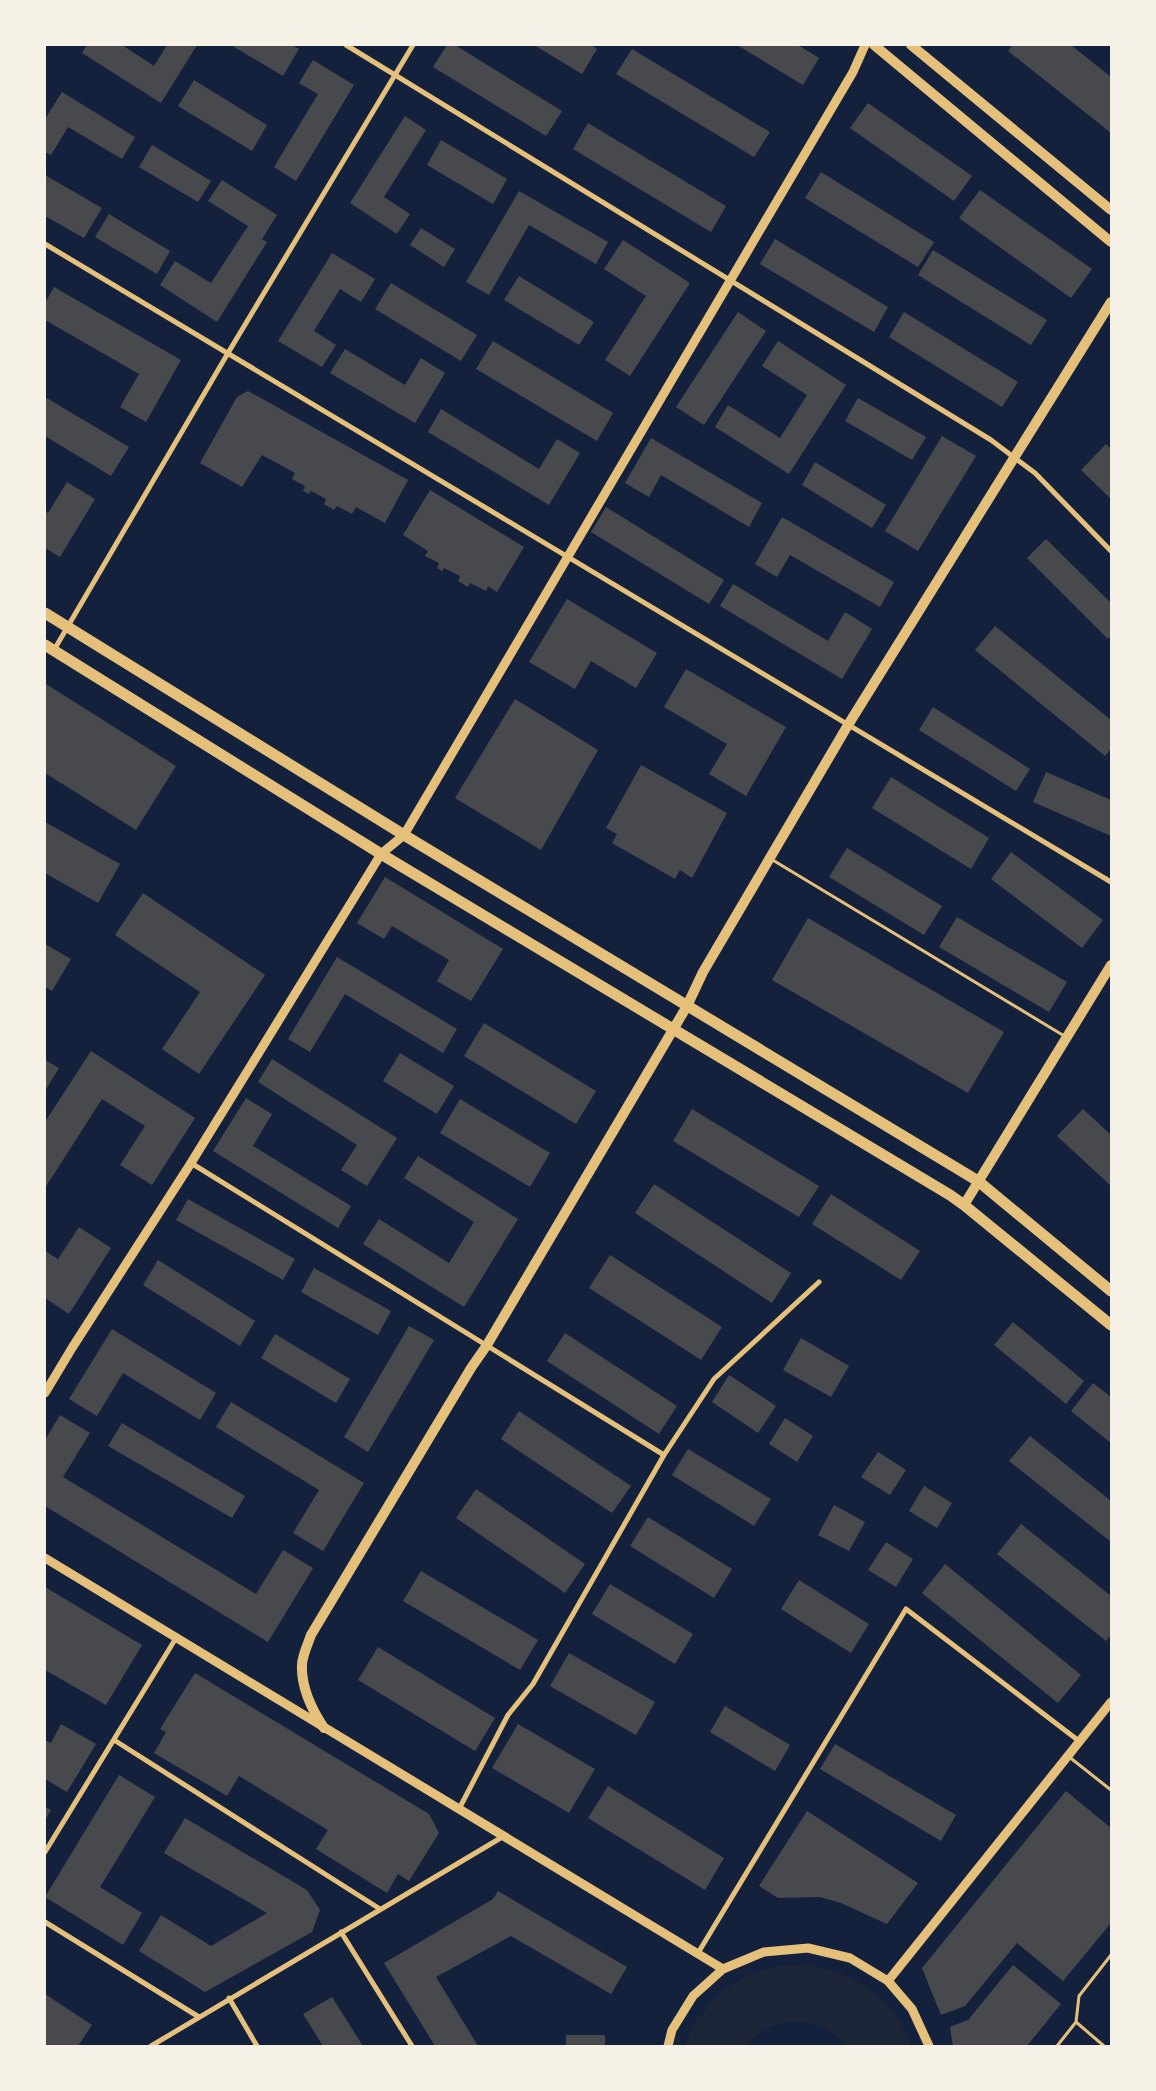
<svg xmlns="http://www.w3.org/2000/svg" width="1156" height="2091" viewBox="0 0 1156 2091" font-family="Roboto,sans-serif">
  <rect width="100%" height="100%" fill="#14213d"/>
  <path fill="#1d2539" d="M781,1966C791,1966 801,1965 811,1966C854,1970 899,2004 911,2046H847C819,2016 774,2011 747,2046H684L696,2020L723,1990L750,1974Z"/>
  <path fill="#48494c" d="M87,45H122L154,66L167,45H197L161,103L82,53Z
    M231,45H292L299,49L283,76Z
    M447,45H455L562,111L546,136L433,67Z
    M534,45H591L597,49L582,74Z
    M737,45H798L819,58L803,85Z
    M1013,45H1071L1111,77V133L1008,51Z
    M632,49L770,132L754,157L616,74Z
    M313,60L354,85L296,181L274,167L318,94L299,83Z
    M194,80L267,125L252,151L178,106Z
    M62,92L135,137L122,159L68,127L51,155L45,152V119Z
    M868,103L972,176L954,201L850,128Z
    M405,116L426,130L384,197L410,214L397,234L350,203Z
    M588,123L726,206L711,232L573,149Z
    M441,140L507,179L493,204L427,165Z
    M152,145L211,181L198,202L139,167Z
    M821,172L934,242L918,267L805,198Z
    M45,175L102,208L84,238L45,216Z
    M222,180L277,215L262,239L267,242L217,322L160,285L175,261L211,283L248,226L208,201Z
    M980,190L1092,269L1071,298L959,218Z
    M519,191L608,242L596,264L529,225L489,295L466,282Z
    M109,214L170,251L157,274L95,237Z
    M421,228L455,249L444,267L410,245Z
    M775,239L888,307L874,332L760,264Z
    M623,240L690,283L630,376L605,360L646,296L604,269Z
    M933,250L1047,320L1031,345L918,275Z
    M332,253L375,279L361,302L340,289L314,331L336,345L322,367L278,341Z
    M519,276L594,322L579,345L504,300Z
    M391,283L477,335L461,361L375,309Z
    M54,287L181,360L146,422L120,407L139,374L45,320V303Z
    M738,312L766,331L704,425L676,407Z
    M904,312L1018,382L1002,407L889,337Z
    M493,341L613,413L597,441L476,369Z
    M778,341L846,385L789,474L715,427L728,405L780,438L807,395L762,366Z
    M345,349L405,385L421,358L445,373L415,423L330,373Z
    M248,391L408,480L385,523L356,507L352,514L337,506L334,510L324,504L326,499L311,491L309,494L303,491L305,486L292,479L295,473L262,455L242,487L200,463L237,397Z
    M45,397L129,447L111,476L45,436Z
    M858,398L926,437L912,460L845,421Z
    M441,409L539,469L557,439L580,453L549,505L428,432Z
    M942,436L976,456L918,551L885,531Z
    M651,438L762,503L749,527L661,475L649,497L625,483Z
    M1106,444L1111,449V499L1081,470Z
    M815,462L886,505L872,528L802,485Z
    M67,482L95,499L60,557L45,548V511L48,513Z
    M430,490L524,547L497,592L488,586L486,591L470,583L468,587L458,581L460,576L444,568L442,571L437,568L439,563L425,556L428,551L403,535Z
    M606,507L724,580L709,604L591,532Z
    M782,517L894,582L880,607L790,555L777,577L755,564Z
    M1046,539L1111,603V636L1108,639L1027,558Z
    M733,584L828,641L845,612L872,629L842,679L720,606Z
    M567,599L657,653L636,688L591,661L575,689L529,662Z
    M995,626L1111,720V749L1105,756L975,650Z
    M686,669L786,727L746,796L709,774L727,744L664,707Z
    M46,684L176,766L136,830L45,773Z
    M515,699L598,750L541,850L455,798Z
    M933,707L1030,769L1016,791L919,730Z
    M641,765L727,813L692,878L680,870L675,879L612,843L617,834L606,828Z
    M1046,772L1111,800V836L1033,802Z
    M891,777L989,838L971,869L872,808Z
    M45,822L120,864L98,903L45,873Z
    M847,848L942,906L924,935L829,877Z
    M1011,852L1103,920L1082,948L991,879Z
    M385,877L503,949L471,1001L437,981L449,960L392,926L384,939L357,923Z
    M143,893L265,975L199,1074L162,1049L200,992L115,935Z
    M957,917L1067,982L1049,1012L939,947Z
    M808,918L1004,1032L968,1093L772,980Z
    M45,944L71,959L52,991L45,987Z
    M337,957L457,1029L443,1053L345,994L310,1052L288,1039Z
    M484,1023L596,1091L576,1124L464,1056Z
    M91,1051L195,1118L152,1185L120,1165L145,1126L102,1099L45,1188V1122Z
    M400,1053L454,1086L437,1114L383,1081Z
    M272,1059L397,1138L367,1186L341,1170L357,1145L258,1082Z
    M45,1060L59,1068L45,1091Z
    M246,1098L272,1114L253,1146L351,1206L338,1228L213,1151Z
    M460,1099L550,1153L530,1187L440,1133Z
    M692,1109L819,1186L799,1217L673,1141Z
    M1083,1109L1111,1135V1186L1057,1136Z
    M418,1156L518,1219L464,1307L363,1244L379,1219L449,1263L474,1222L404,1178Z
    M654,1184L791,1273L772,1303L635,1213Z
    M831,1194L920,1251L901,1280L812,1224Z
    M188,1199L295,1259L283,1280L176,1220Z
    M79,1227L111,1248L69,1314L45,1298V1251L58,1259Z
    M610,1255L722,1327L701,1360L589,1288Z
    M158,1260L255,1321L240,1346L143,1285Z
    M314,1268L391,1311L378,1335L301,1292Z
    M1013,1322L1084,1381L1066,1404L994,1345Z
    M409,1326L434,1340L368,1452L344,1437Z
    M112,1329L216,1393L200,1420L123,1373L97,1416L69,1399Z
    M565,1333L677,1406L659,1434L547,1361Z
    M275,1334L350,1379L336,1403L261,1358Z
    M801,1338L849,1366L831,1397L783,1370Z
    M729,1375L776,1406L758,1433L712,1402Z
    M1093,1383L1111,1397V1443L1071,1411Z
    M231,1402L364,1483L323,1551L293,1533L319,1490L216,1427Z
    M519,1411L631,1486L612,1513L501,1439Z
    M60,1415L90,1433L63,1477L256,1594L283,1550L313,1568L268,1642L45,1506V1440Z
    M785,1418L813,1436L797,1462L769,1444Z
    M122,1423L245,1496L232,1518L108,1446Z
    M1030,1436L1111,1501V1542L1009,1461Z
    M688,1449L771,1499L754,1526L672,1475Z
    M878,1452L906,1470L890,1495L861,1477Z
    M924,1486L952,1503L937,1528L909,1511Z
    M476,1489L585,1564L565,1593L456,1518Z
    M834,1505L865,1522L849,1551L818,1535Z
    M648,1517L732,1569L714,1598L630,1546Z
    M1021,1524L1111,1596V1635L1106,1641L997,1554Z
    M886,1542L913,1559L896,1587L868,1570Z
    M945,1564L1081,1675L1058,1703L922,1593Z
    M421,1571L538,1640L520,1670L403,1601Z
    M799,1580L869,1624L851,1653L781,1609Z
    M610,1584L693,1634L675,1664L592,1614Z
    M45,1587L142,1645L106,1705L45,1670Z
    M378,1647L495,1718L475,1751L358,1680Z
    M569,1653L655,1702L636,1735L550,1686Z
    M195,1673L429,1814L439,1833L409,1881L398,1874L387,1893L316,1849L328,1830L280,1801L239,1776L227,1796L154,1753L166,1732L160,1729Z
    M725,1706L790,1745L775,1771L710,1732Z
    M61,1724L96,1744L67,1792L45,1779V1740L51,1743Z
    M518,1724L595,1769L569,1813L492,1768Z
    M835,1744L956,1815L941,1841L820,1769Z
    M119,1775L155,1797L100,1887L142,1913L123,1945L45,1897Z
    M608,1786L724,1858L705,1890L588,1818Z
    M1066,1791L1111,1828V1923L1063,1981L1017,1943L965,2006L941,2015L922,1968Z
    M45,1807L51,1810L45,1820Z
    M807,1811L918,1883L887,1924L841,1903L820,1897L778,1898L759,1886Z
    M185,1818L307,1890L320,1910L312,1932L205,1992L139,1951L161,1915L211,1946L267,1913L164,1853Z
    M498,1891L627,1967L611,1994L511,1936L436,1977L478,2046H435L384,1963L493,1899Z
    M1013,1965L1061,2004L1027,2046H953L950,2027L968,2020Z
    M45,1994L92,2025L78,2046H45Z
    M332,1997L363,2046H323L303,2014Z
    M566,2035H605V2046H566Z"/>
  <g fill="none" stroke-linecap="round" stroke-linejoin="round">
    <path stroke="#e5c07b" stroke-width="3" d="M771,859L1066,1037
      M1068,1756L1111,1790
      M1057,2046L1076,2022
      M1104,2046L1076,2022L1079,1996L1111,1955"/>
    <path stroke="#e5c07b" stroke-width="5" d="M346,45L991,440L1035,473L1111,551
      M45,244L1111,882
      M54,650L228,353L413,45
      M191,1163L664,1455
      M114,1740L380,1909
      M459,1809L508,1715L533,1684L664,1455L714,1379L819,1282
      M45,1852L176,1638
      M45,1922L199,2017
      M341,1932L412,2046
      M698,1953L906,1609L1079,1741
      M229,1998L257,2046
      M151,2046L504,1836"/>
    <path stroke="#e5c07b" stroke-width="9" d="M45,1393L72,1348L191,1163L381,854L404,835L853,72L865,45
      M45,1558L723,1969
      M888,1981L1111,1702
      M668,2046L672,2030L693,1996L723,1969L764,1952L808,1948L850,1958L888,1981L912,2009L929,2046"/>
    <path stroke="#e5c07b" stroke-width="10" d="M874,45L1111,242
      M911,45L1111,210
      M964,1205L1111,965
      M324,1728C312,1710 301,1688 302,1665C302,1656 308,1644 311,1635L471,1368L487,1345L687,1006L703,972L848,725L1111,302"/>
    <path stroke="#e5c07b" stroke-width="11" d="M45,613L404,835L978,1181L1111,1291
      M45,645L381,854L950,1195L964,1205L1111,1325"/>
  </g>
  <rect width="1156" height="2091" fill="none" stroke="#f6f1e7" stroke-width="92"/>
</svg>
